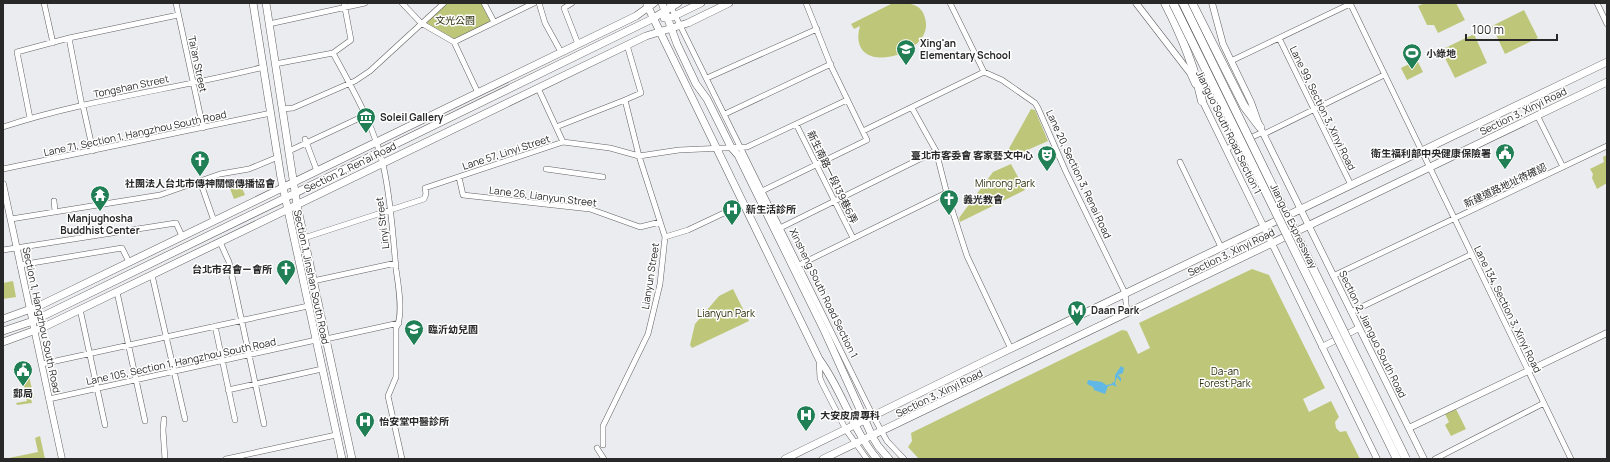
<svg xmlns="http://www.w3.org/2000/svg" width="1610" height="462" viewBox="0 0 1610 462" font-family="Manrope,'Noto Sans TC',sans-serif">
  <rect width="100%" height="100%" fill="#ebecef"/>
  <path fill="#bec779" d="M446,3H482L492,21L454,39L425,22Z
    M893,3C907,3 921,2 925,18C937,56 845,80 860,26L854,29L851,24Z
    M1425,3H1456L1465,20L1438,33L1434,25H1427L1418,6Z
    M1524,10L1538,38L1505,54L1492,26Z
    M1474,34L1487,63L1455,78L1441,50Z
    M1417,60L1423,72L1407,80L1401,68Z
    M1031,109L1035,110L1048,141L1002,161Z
    M1607,155V183L1597,189L1592,178L1593,174L1590,169L1604,162L1603,157Z
    M1011,164L1025,190L960,222L959,218L993,172Z
    M239,181L245,195L234,199L229,186Z
    M1252,269L1269,275L1325,388L1303,399L1309,412L1331,401L1339,417L1335,422L1336,428L1340,432L1346,431L1360,459H919L908,447L912,441L911,433L1122,330L1127,331L1138,354L1150,348L1139,323Z
    M13,281L16,297L3,299V283Z
    M733,289L749,321L692,348L690,345L695,324L719,296Z
    M19,366L27,367L34,398L31,399L32,403L17,405L16,403L27,401Z
    M1456,409L1466,429L1451,436L1445,425L1449,422L1445,414Z
    M40,436L45,459H4L38,452L35,438Z"/>
  <path fill="#62b8e5" d="M1121,366L1124,368L1123,373L1118,375L1121,378V382L1117,377L1115,383L1117,387L1113,385L1108,386L1105,394L1094,390L1093,387L1087,384L1088,380L1102,382L1106,385L1111,384L1115,381V375Z"/>
  <g fill="none" stroke-linecap="round" stroke-linejoin="round">
    <defs>
      <path id="minor" d="M44,3L53,43
        M176,3L203,128
        M344,3L351,40L333,53C353,90 375,127 384,169C391,202 393,235 396,269C398,283 404,316 396,328V377L388,396L402,459
        M402,3L421,23L454,42L478,93
        M484,3L494,22
        M539,3L545,23L561,52
        M572,3L564,8L578,44
        M669,3L873,416L887,441L904,459
        M950,3L984,72L1002,80L1035,103L1038,108L1066,172L1125,293L1127,313
        M1350,3L1571,459
        M1597,3L1607,24
        M269,24L365,3
        M69,38L82,106
        M1279,38L1351,185
        M454,42L534,3
        M1231,61L1350,4
        M275,64L333,53
        M707,78L817,29
        M538,88L563,142
        M83,106L93,151
        M912,108L936,151L947,194L967,256L1011,349
        M282,109L293,108L355,81L370,71L444,3
        M725,114L831,64
        M1537,115L1563,167
        M30,118L17,52L69,38L178,15
        M796,124L853,238
        M3,127C88,99 177,89 264,67
        M556,127L625,100
        M863,131L984,72
        M1264,134L1384,75
        M305,139L317,171
        M1226,149L1263,132
        M289,151L366,115
        M1180,162L1221,247
        M3,169L271,113
        M546,169L603,177
        M459,177L463,195L590,209L640,227L660,222
        M200,181L214,221
        M762,191L867,140L831,66L806,3
        M54,201L55,211
        M11,219L160,195L220,174L249,169L278,157
        M780,228L936,151
        M665,237L688,230L743,204
        M304,238L424,199L426,194L425,188L563,142L610,148L639,156L679,150L747,147L847,100
        M220,242L229,262L264,424
        M3,250L176,223L182,236
        M20,265L122,248L129,262
        M799,265L946,193
        M152,275L185,419
        M1333,276L1607,146
        M313,281L396,263
        M117,292L145,421
        M80,309L105,425
        M1351,312L1472,254
        M215,326L235,420
        M326,339L399,323
        M819,359L820,378L822,383L846,430L867,459
        M42,364L308,306
        M228,390L322,369
        M49,399L316,340
        M164,419L163,430L165,459
        M603,445V426L648,334L660,284L665,237L639,156L625,100L641,93L627,45
        M597,448L604,459
        M226,459L336,435
        M1435,459L1544,403"/>
      <path id="tertiary" d="M1136,3L1190,73L1195,84
        M1212,3L1223,44L1251,102L1260,127L1424,459
        M1201,98L1377,459
        M3,184L62,459
        M1322,347L1359,328
        M1409,428L1607,333"/>
      <path id="secondary" d="M253,3L281,178L342,459
        M266,3L297,205L352,459
        M662,3L677,44L696,84L707,99L731,147L738,155L825,332L872,436L878,446L889,459
        M647,5L819,359C842,390 852,429 877,459
        M664,18L672,17L701,3
        M3,319L39,306L636,16L654,3
        M3,331L33,321L652,19L678,3
        M3,342L44,327L646,36L688,23L729,3
        M785,459L987,360L1607,62
        M823,459L1607,82"/>
      <path id="trunk" d="M1165,3C1182,36 1194,65 1202,101
        M1192,3L1244,106L1260,127"/>
    </defs>
    <use href="#minor" stroke="#616163" stroke-width="6"/>
    <use href="#tertiary" stroke="#616163" stroke-width="7"/>
    <use href="#secondary" stroke="#616163" stroke-width="8"/>
    <use href="#trunk" stroke="#616163" stroke-width="9"/>
    <use href="#minor" stroke="#fff" stroke-width="5"/>
    <use href="#tertiary" stroke="#fff" stroke-width="6"/>
    <use href="#secondary" stroke="#fff" stroke-width="7"/>
    <use href="#trunk" stroke="#fff" stroke-width="8"/>
    <defs>
      <path id="trunk-bridge" d="M1173,3L1397,459
        M1183,3L1406,459"/>
    </defs>
    <use href="#trunk-bridge" stroke="#616163" stroke-width="9" stroke-linecap="butt"/>
    <use href="#trunk-bridge" stroke="#fff" stroke-width="8"/>
  </g>
  <defs>
    <symbol id="school-pin" viewBox="-11 -11 22 30"><path d="M0 17L-7.5 6A9.5 9.5 0 1 1 7.5 6Z" fill="#217f56" stroke="#fff"/><path d="M0-5L7-2L0 1L-7-2ZM-4 1L0 2.5L4 1V4Q0 6-4 4Z" fill="#fff"/></symbol>
    <symbol id="stadium-pin" viewBox="-11 -11 22 30"><path d="M0 17L-7.5 6A9.5 9.5 0 1 1 7.5 6Z" fill="#217f56" stroke="#fff"/><path d="M0-5a6.5 5 0 1 0 0 10a6.5 5 0 1 0 0-10ZM-3.5-1.8h7v3.6h-7Z" fill="#fff"/></symbol>
    <symbol id="museum-pin" viewBox="-11 -11 22 30"><path d="M0 17L-7.5 6A9.5 9.5 0 1 1 7.5 6Z" fill="#217f56" stroke="#fff"/><path d="M0-6L6-3V-2H-6V-3ZM-5-1h2V3h-2ZM-1-1h2V3h-2ZM3-1h2V3H3ZM-6 4H6V6H-6Z" fill="#fff"/></symbol>
    <symbol id="civic-pin" viewBox="-11 -11 22 30"><path d="M0 17L-7.5 6A9.5 9.5 0 1 1 7.5 6Z" fill="#217f56" stroke="#fff"/><path d="M-.6-6.5H3V-4.5H.6V-3L4-1V1h2V6H-6V1h2V-1L-.6-3ZM-1.2 2.5V6h2.4V2.5Z" fill="#fff"/></symbol>
    <symbol id="theatre-pin" viewBox="-11 -11 22 30"><path d="M0 17L-7.5 6A9.5 9.5 0 1 1 7.5 6Z" fill="#217f56" stroke="#fff"/><path d="M-5-5.5Q0-4 5-5.5V0Q5 5 0 6Q-5 5-5 0ZM-3.3-2.5H-1v1.5H-3.3ZM1-2.5H3.3v1.5H1ZM-2.8 1Q0 5.5 2.8 1Z" fill="#fff"/></symbol>
    <symbol id="church-pin" viewBox="-11 -11 22 30"><path d="M0 17L-7.5 6A9.5 9.5 0 1 1 7.5 6Z" fill="#217f56" stroke="#fff"/><path d="M-1.2-6h2.4v3.5h3.3v2.4h-3.3V6h-2.4V-.1h-3.3v-2.4h3.3Z" fill="#fff"/></symbol>
    <symbol id="temple-pin" viewBox="-11 -11 22 30"><path d="M0 17L-7.5 6A9.5 9.5 0 1 1 7.5 6Z" fill="#217f56" stroke="#fff"/><path d="M0-6L5-2H3V0L6.5 2.5H4V6H1.5V3h-3V6H-4V2.5H-6.5L-3 0V-2H-5Z" fill="#fff"/></symbol>
    <symbol id="hospital-pin" viewBox="-11 -11 22 30"><path d="M0 17L-7.5 6A9.5 9.5 0 1 1 7.5 6Z" fill="#217f56" stroke="#fff"/><path d="M-5-5h3v3.5h4V-5h3V5h-3V1.5h-4V5h-3Z" fill="#fff"/></symbol>
    <symbol id="metro-pin" viewBox="-11 -11 22 30"><path d="M0 17L-7.5 6A9.5 9.5 0 1 1 7.5 6Z" fill="#217f56" stroke="#fff"/><path d="M-5.5 5V-5H-3L0 0L3-5H5.5V5H3V-.5L0 4L-3-.5V5Z" fill="#fff"/></symbol>
  </defs>
  <g fill-rule="evenodd">
    <use href="#school-pin" x="895" y="38" width="22" height="30"/>
    <use href="#stadium-pin" x="1401" y="42" width="22" height="30"/>
    <use href="#museum-pin" x="355" y="106" width="22" height="30"/>
    <use href="#civic-pin" x="1494" y="142" width="22" height="30"/>
    <use href="#theatre-pin" x="1036" y="144" width="22" height="30"/>
    <use href="#church-pin" x="189" y="149" width="22" height="30"/>
    <use href="#temple-pin" x="89" y="184" width="22" height="30"/>
    <use href="#church-pin" x="938" y="188" width="22" height="30"/>
    <use href="#hospital-pin" x="721" y="198" width="22" height="30"/>
    <use href="#church-pin" x="275" y="258" width="22" height="30"/>
    <use href="#metro-pin" x="1066" y="299" width="22" height="30"/>
    <use href="#school-pin" x="403" y="318" width="22" height="30"/>
    <use href="#civic-pin" x="12" y="359" width="22" height="30"/>
    <use href="#hospital-pin" x="795" y="404" width="22" height="30"/>
    <use href="#hospital-pin" x="354" y="410" width="22" height="30"/>
  </g>
  <g text-anchor="middle" dominant-baseline="central" stroke-width="3" stroke-linejoin="round" paint-order="stroke">
    <g font-size="10" fill="#2b2e0a" stroke="#fff">
      <text x="455" y="20">文光公園</text>
      <text x="1005" y="183">Minrong Park</text>
      <text x="726" y="313">Lianyun Park</text>
      <text x="1225" y="371">Da-an<tspan x="1225" dy="12">Forest Park</tspan></text>
    </g>
    <g font-size="10" font-weight="bold" fill="#282829" stroke="#fff" text-anchor="start">
      <text x="920" y="43">Xing'an<tspan x="920" dy="12">Elementary School</tspan></text>
      <text x="1426" y="53">小綠地</text>
      <text x="380" y="117">Soleil Gallery</text>
      <text x="1491" y="153" text-anchor="end">衛生福利部中央健康保險署</text>
      <text x="1033" y="155" text-anchor="end">臺北市客委會 客家藝文中心</text>
      <text x="200" y="183" text-anchor="middle">社團法人台北市傳神關懷傳播協會</text>
      <text x="963" y="199">義光教會</text>
      <text x="746" y="209">新生活診所</text>
      <text x="100" y="218" text-anchor="middle">Manjughosha<tspan x="100" dy="12">Buddhist Center</tspan></text>
      <text x="272" y="269" text-anchor="end">台北市召會ㄧ會所</text>
      <text x="1091" y="310">Daan Park</text>
      <text x="428" y="329">臨沂幼兒園</text>
      <text x="23" y="393" text-anchor="middle">郵局</text>
      <text x="820" y="415">大安皮膚專科</text>
      <text x="379" y="421">怡安堂中醫診所</text>
    </g>
    <g font-size="10" fill="#282829" stroke="#fff">
      <text transform="translate(198 64) rotate(78)">Tai’an Street</text>
      <text transform="translate(131 86) rotate(-12)">Tongshan Street</text>
      <text transform="translate(1323 108) rotate(64)">Lane 99, Section 3, Xinyi Road</text>
      <text transform="translate(1523 111) rotate(-26)">Section 3, Xinyi Road</text>
      <text transform="translate(1229 132) rotate(64)">Jianguo South Road Section 1</text>
      <text transform="translate(135 133) rotate(-12)">Lane 71, Section 1, Hangzhou South Road</text>
      <text transform="translate(506 152) rotate(-18)">Lane 57, Linyi Street</text>
      <text transform="translate(350 167) rotate(-26)">Section 2, Ren’ai Road</text>
      <text transform="translate(1079 174) rotate(65)">Lane 20, Section 3, Renai Road</text>
      <text transform="translate(833 177) rotate(64)">新生南路一段139巷6弄</text>
      <text transform="translate(1505 185) rotate(-25)">新建道路地址待確認</text>
      <text transform="translate(543 196) rotate(7)">Lane 26, Lianyun Street</text>
      <text transform="translate(382 223) rotate(-97)">Linyi Street</text>
      <text transform="translate(1294 226) rotate(64)">Jianguo Expressway</text>
      <text transform="translate(1231 252) rotate(-26)">Section 3, Xinyi Road</text>
      <text transform="translate(650 276) rotate(-81)">Lianyun Street</text>
      <text transform="translate(312 277) rotate(78)">Section 1, Jinshan South Road</text>
      <text transform="translate(824 293) rotate(64)">Xinsheng South Road Section 1</text>
      <text transform="translate(1508 309) rotate(64)">Lane 134, Section 3, Xinyi Road</text>
      <text transform="translate(42 320) rotate(78)">Section 1, Hangzhou South Road</text>
      <text transform="translate(1373 334) rotate(64)">Section 2, Jianguo South Road</text>
      <text transform="translate(181 361) rotate(-12)">Lane 105, Section 1, Hangzhou South Road</text>
      <text transform="translate(939 393) rotate(-26)">Section 3, Xinyi Road</text>
    </g>
  </g>
  <rect width="1610" height="462" fill="none" stroke="#282829" stroke-width="8"/>
  <path d="M1466 34v6h91v-6" fill="none" stroke="#282829" stroke-width="2"/>
  <text x="1472" y="34" font-size="12" fill="#282829" stroke="#ffffff" stroke-width="3" paint-order="stroke">100 m</text>
</svg>
